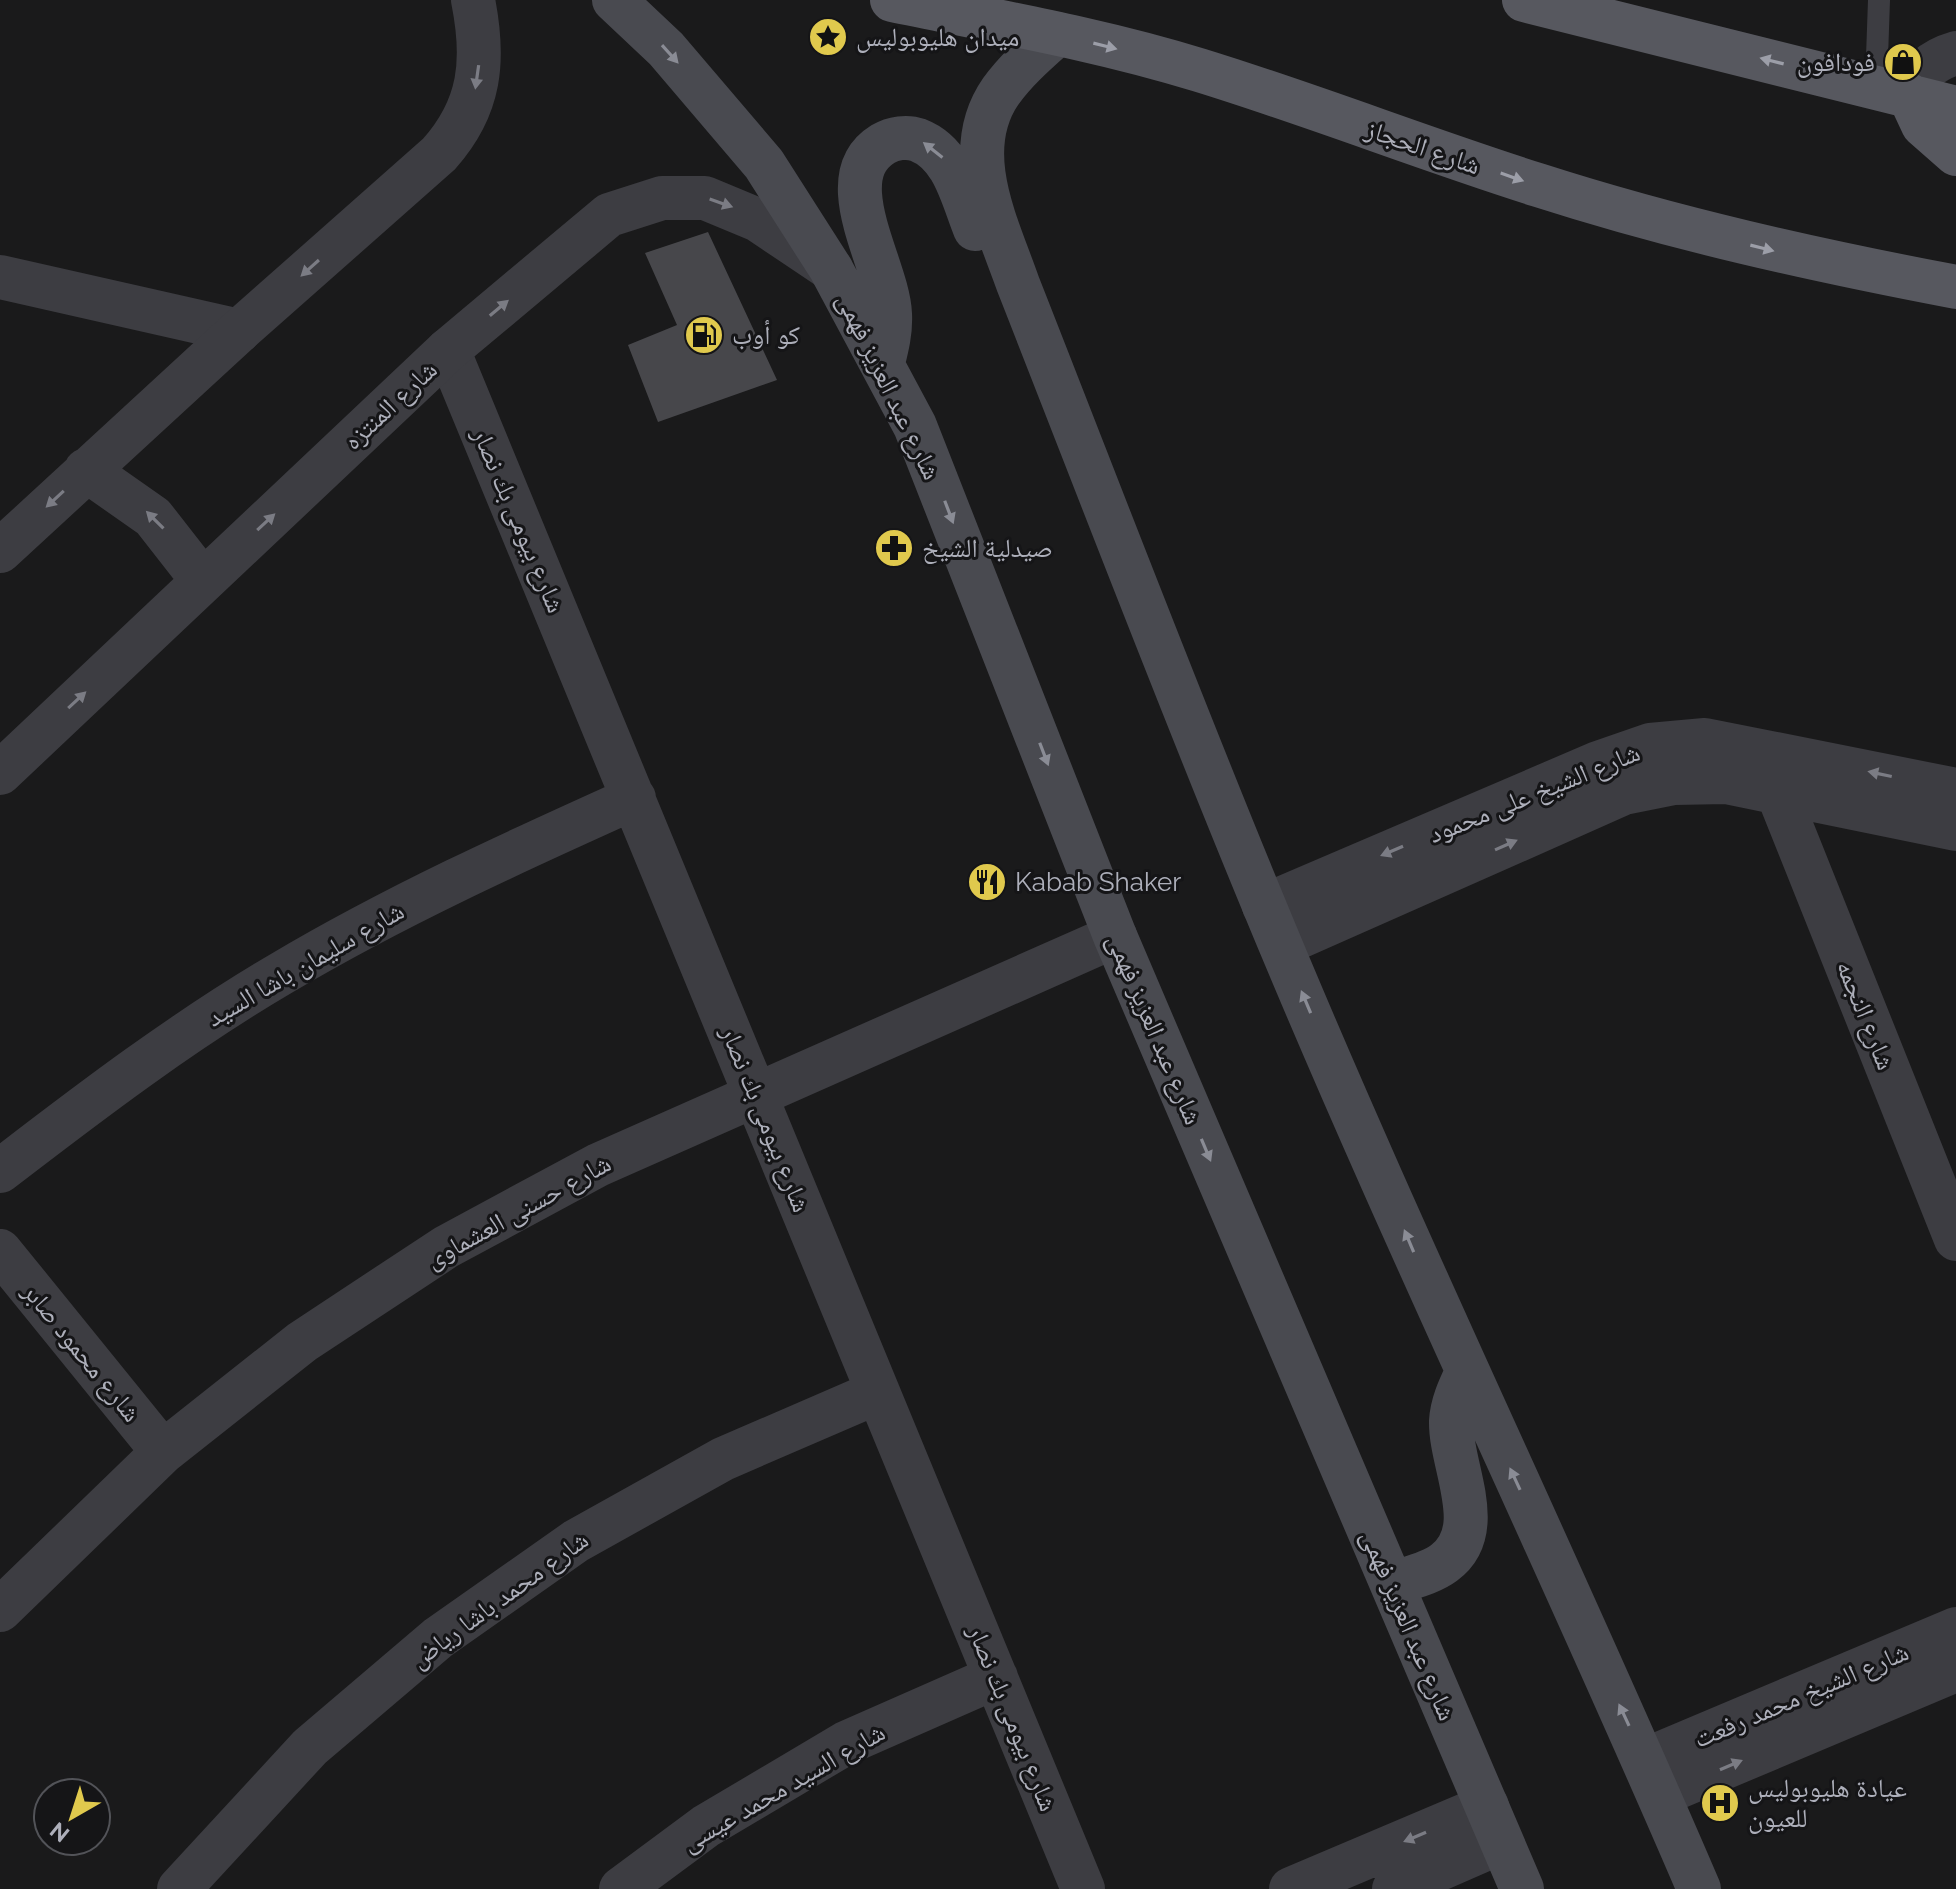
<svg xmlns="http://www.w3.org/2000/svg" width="1956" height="1889" viewBox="0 0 1956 1889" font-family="Raleway,'Noto Naskh Arabic',sans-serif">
  <rect width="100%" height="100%" fill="#1a1a1b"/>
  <path fill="#47474b" d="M708,232L777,380L658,422L628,345L677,325L645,253Z"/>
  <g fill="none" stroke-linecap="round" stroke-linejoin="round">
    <path stroke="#3d3d42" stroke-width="22" d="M1876,86L1879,0"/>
    <path stroke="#3d3d42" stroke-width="44" d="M1909,95C1919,72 1932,60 1956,53
      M0,277L239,331
      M448,350L1083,1889
      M1777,791L1956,1239
      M1264,906L1598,763L1650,745L1705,740L1956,790
      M1281,945L1624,793L1674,783L1726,782L1956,829
      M0,1171C91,1101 183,1031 282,973C395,906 514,852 634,798
      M0,1251L163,1452
      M0,1610L163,1452L302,1342L446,1247L598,1165L1115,936
      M1645,1760L1956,1629
      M1659,1795L1956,1670
      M179,1889L310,1747L438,1638L576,1541L723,1459L878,1392
      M621,1889L706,1826L846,1743L996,1677
      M1291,1889L1487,1806
      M1394,1889L1501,1842"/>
    <path stroke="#3d3d42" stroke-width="44" d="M86,470L153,517L203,581
      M0,551L239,331L439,154C481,107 485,60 473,0
      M0,773L448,350L609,215L662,198H705L758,220L831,269"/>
    <path stroke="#494a50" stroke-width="44" d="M614,0L666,49L764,164L831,269L915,426L1115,936L1522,1889
      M1057,34C1037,52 1017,69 1001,91C959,151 997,224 1018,284C1099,490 1178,698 1263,903C1400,1236 1558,1559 1699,1889
      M883,363C887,347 891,331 890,314C888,265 828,178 883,144C893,138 907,136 918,140C954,154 962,197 975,229
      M1392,1584C1408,1578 1429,1574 1444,1563C1489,1530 1450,1466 1451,1421C1452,1404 1459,1389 1466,1374"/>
    <path stroke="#57585f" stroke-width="44" d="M892,0C994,21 1099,39 1199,70C1313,105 1424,149 1538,185C1675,229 1814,260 1956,287
      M1524,0L1956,108
      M1909,95L1923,125L1956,154"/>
  </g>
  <defs><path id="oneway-solid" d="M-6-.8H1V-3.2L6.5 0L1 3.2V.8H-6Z" transform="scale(2)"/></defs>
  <g fill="#9c9ea8">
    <use href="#oneway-solid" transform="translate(1105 46) rotate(14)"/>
    <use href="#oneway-solid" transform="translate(1772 61) rotate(-166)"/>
    <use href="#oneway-solid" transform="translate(1512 177) rotate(19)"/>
    <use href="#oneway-solid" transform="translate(1762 248) rotate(14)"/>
  </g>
  <g fill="#8a8c95">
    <use href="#oneway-solid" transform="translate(670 54) rotate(48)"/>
    <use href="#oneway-solid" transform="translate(933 150) rotate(-142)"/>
    <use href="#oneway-solid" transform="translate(949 512) rotate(69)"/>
    <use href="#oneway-solid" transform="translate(1044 754) rotate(69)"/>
    <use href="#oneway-solid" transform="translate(1306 1002) rotate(-113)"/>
    <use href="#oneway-solid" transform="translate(1206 1150) rotate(67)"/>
    <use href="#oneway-solid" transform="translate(1409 1241) rotate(-113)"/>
    <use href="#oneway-solid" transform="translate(1515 1479) rotate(-115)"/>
    <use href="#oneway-solid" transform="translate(1624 1715) rotate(-115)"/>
  </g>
  <g fill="#7b7c84">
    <use href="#oneway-solid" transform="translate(477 77) rotate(98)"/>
    <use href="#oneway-solid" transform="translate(721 203) rotate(19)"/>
    <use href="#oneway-solid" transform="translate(310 268) rotate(138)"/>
    <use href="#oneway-solid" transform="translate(499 308) rotate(-40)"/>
    <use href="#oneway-solid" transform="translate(55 499) rotate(137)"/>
    <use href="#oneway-solid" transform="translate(155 520) rotate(-135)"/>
    <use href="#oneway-solid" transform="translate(266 522) rotate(-43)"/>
    <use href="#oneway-solid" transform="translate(77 700) rotate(-43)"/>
    <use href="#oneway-solid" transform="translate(1880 774) rotate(-168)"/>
    <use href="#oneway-solid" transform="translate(1506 845) rotate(-24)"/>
    <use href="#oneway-solid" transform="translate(1392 851) rotate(157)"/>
    <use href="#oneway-solid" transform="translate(1731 1765) rotate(-23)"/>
    <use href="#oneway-solid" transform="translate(1415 1837) rotate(157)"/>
  </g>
  <defs>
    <symbol id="sight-disc" viewBox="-11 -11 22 22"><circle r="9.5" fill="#e0c94d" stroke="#151517"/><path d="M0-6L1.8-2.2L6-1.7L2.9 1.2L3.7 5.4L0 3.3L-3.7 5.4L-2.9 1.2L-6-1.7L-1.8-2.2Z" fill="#111"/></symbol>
    <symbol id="shop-disc" viewBox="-11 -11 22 22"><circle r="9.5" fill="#e0c94d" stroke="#151517"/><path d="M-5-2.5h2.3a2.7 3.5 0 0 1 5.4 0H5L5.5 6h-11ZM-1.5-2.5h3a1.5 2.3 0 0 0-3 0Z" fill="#111"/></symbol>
    <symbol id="fuel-disc" viewBox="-11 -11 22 22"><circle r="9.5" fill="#e0c94d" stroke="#151517"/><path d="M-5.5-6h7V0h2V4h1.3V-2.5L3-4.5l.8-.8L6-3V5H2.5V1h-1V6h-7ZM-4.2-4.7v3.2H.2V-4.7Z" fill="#111"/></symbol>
    <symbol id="pharmacy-disc" viewBox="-11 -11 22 22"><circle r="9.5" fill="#e0c94d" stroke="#151517"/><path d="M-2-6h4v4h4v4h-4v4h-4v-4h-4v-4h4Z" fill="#111"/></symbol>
    <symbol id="restaurant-disc" viewBox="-11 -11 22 22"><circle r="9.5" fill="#e0c94d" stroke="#151517"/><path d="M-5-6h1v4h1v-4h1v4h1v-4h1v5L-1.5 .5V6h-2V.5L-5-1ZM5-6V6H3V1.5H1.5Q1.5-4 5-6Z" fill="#111"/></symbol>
    <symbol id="hospital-disc" viewBox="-11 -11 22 22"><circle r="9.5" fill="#e0c94d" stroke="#151517"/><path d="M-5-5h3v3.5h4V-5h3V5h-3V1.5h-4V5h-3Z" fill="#111"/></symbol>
  </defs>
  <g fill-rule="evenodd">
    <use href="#sight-disc" x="806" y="15" width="44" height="44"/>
    <use href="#shop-disc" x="1881" y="40" width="44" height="44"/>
    <use href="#fuel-disc" x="682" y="313" width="44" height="44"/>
    <use href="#pharmacy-disc" x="872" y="526" width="44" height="44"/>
    <use href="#restaurant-disc" x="965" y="860" width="44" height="44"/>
    <use href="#hospital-disc" x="1698" y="1781" width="44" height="44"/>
  </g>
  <g text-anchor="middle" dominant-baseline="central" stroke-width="6" stroke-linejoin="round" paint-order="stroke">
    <g font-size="26" fill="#adafba" stroke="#151517" text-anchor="start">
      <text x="856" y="37">ميدان هليوبوليس</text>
      <text x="1875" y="62" text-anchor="end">فودافون</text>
      <text x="732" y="335">كو أوب</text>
      <text x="922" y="548">صيدلية الشيخ</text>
      <text x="1015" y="882">Kabab Shaker</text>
      <text x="1748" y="1788">عيادة هليوبوليس<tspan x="1748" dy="30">للعيون</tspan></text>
    </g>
    <g font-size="26" fill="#adafba" stroke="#151517">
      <text transform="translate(1423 147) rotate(19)">شارع الحجاز</text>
      <text transform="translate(889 386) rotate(64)">شارع عبد العزيز فهمى</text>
      <text transform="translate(390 405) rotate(-43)">شارع المنتزه</text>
      <text transform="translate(519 520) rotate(67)">شارع بيومى بك نصار</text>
      <text transform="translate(1534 793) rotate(-22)">شارع الشيخ على محمود</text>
      <text transform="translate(305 964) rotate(-30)">شارع سليمان باشا السيد</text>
      <text transform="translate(1866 1015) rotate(68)">شارع النجمه</text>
      <text transform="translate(1155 1029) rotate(67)">شارع عبد العزيز فهمى</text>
      <text transform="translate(766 1119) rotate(68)">شارع بيومى بك نصار</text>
      <text transform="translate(518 1211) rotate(-29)">شارع حسنى العشماوى</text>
      <text transform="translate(82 1352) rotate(51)">شارع محمود صابر</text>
      <text transform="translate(499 1599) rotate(-36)">شارع محمد باشا رياض</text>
      <text transform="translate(1409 1625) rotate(67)">شارع عبد العزيز فهمى</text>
      <text transform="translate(1801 1695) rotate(-23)">شارع الشيخ محمد رفعت</text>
      <text transform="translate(1013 1718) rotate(68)">شارع بيومى بك نصار</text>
      <text transform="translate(783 1787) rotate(-30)">شارع السيد محمد عيسى</text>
    </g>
  </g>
  <g transform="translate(72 1817) rotate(219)"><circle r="38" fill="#151517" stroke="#525358" stroke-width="2"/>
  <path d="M0-6L14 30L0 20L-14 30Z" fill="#e0c94d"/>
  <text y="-12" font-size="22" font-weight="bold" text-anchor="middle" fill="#adafba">N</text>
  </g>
</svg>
